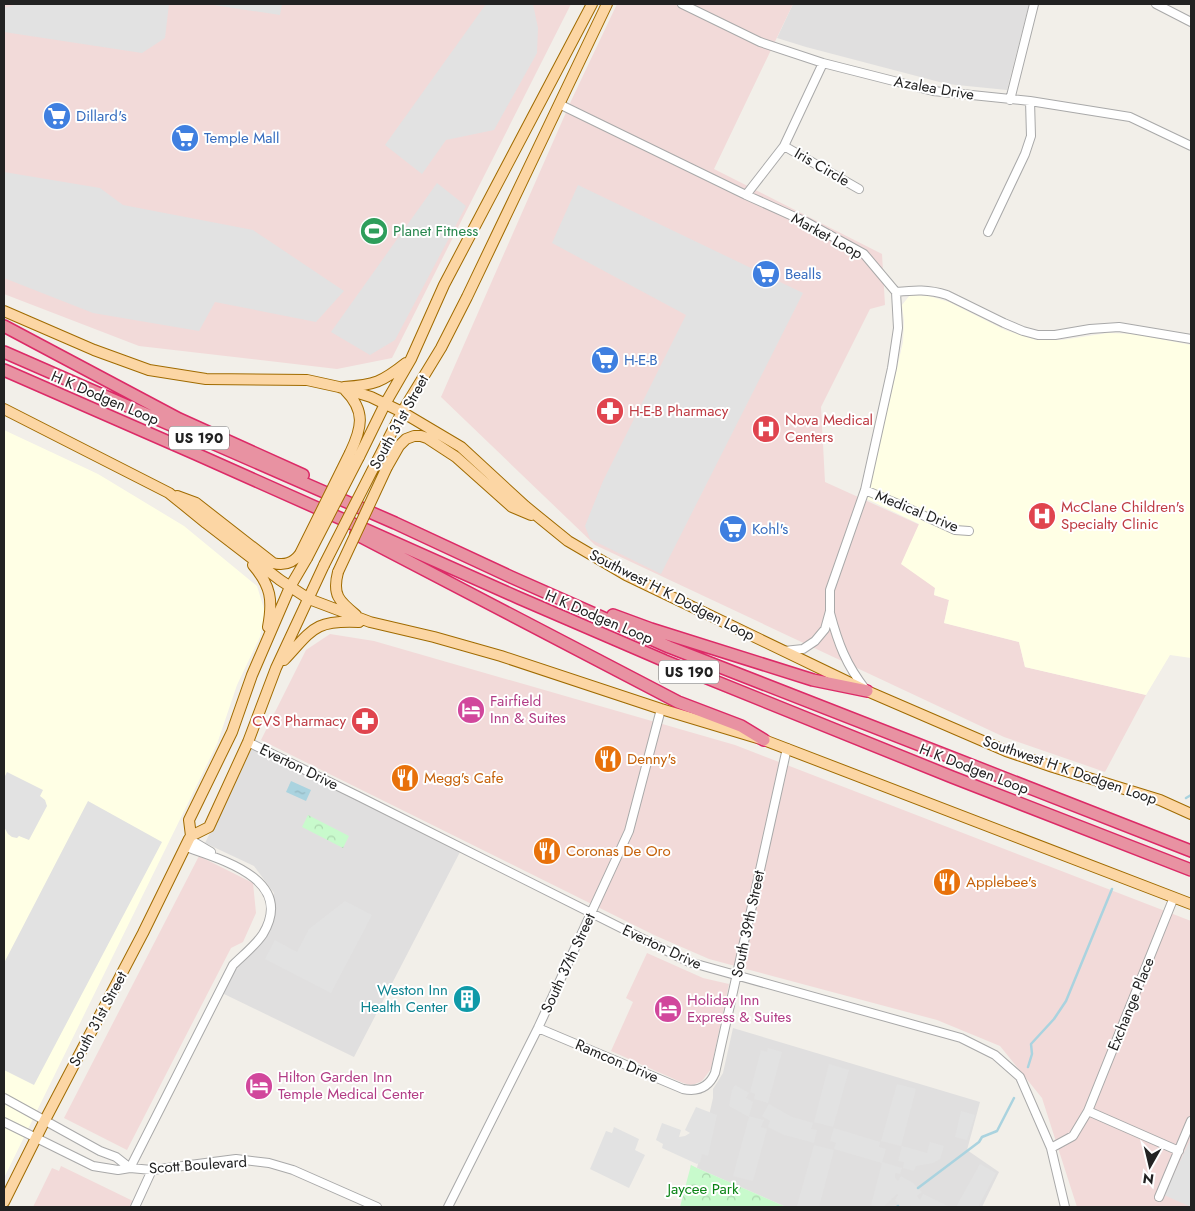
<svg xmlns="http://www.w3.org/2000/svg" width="1195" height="1211" viewBox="0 0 1195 1211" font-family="Jost,sans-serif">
  <defs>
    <pattern id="park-crowns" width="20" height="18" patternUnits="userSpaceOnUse" patternTransform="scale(1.25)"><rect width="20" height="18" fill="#c8facc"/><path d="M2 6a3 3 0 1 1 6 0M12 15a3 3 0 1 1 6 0" fill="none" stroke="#acd6af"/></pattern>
    <pattern id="water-ripples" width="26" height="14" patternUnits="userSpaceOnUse" patternTransform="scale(1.25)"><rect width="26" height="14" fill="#aad3df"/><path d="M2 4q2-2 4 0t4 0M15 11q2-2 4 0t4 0" fill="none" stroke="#92b5bf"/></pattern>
  </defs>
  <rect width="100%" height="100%" fill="#f2efe9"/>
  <path fill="#e0dfdf" d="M793,4H1029L1007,90L947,84L806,47L777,38Z
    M252,748L460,852L354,1057L222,993L235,967L271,923L274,893L254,866L205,843Z
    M733,1028L980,1102L967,1150L999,1172L982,1207H786L697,1168L713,1098V1089L723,1073Z"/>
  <path fill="#f2dad9" d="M4,4H571L392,358L337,369L139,346L4,294Z
    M617,4H793L714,169L882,254L885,305L870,309L821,407L825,482L920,525L935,588L934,595L949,600L944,623L1019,642L1025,667L1146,695L1105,772L1004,737L595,545L441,397L571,101Z
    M330,634L374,641L735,745L1191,921V1207H1077L1042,1098L1000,1046L937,1020L709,959L654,935L261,740L306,650Z
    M199,856L253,883L256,913L243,942L231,948L127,1150L64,1118Z
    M647,953L703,978L729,984L711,1069L702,1081L695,1084L690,1085L683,1083L611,1051L633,1002L626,998Z
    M61,1166L133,1201L129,1207H33L52,1168L59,1171Z"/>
  <path fill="#ffffe5" d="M910,295L929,296L949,302L1005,330L1036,340H1062L1108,333L1134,334L1191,345V658L1170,655L1146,695L1025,667L1019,642L944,623L949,600L934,595L935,588L901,564L919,524L867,499L903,342L904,321L902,305Z
    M4,430L98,474L184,526L257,586L265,612L260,637L237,685L217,744L4,1178Z"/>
  <path fill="url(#park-crowns)" d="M308,815L349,836L343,848L302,827Z
    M691,1165L697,1168L786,1207H680Z"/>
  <path fill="#e2e2e2" d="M18,4H169L165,38L142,53L4,32V8Z
    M207,4H282L280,15Z
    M486,4H533L538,28L537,53L494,130L446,140L422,174L385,145Z
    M4,172L100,188L123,205L253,230L344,291L316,322L215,302L199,331L93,313L4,278Z
    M437,183L466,206L395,340L370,355L331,332Z
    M578,185L803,293L661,574L590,539L585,526L603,481L686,315L552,243Z
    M7,772L43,790L40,796L45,800L47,806L29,840L19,836L17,838L12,837L8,834L4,827V778Z
    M88,801L162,842L34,1085L4,1070V963Z
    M345,901L372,915L331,993L265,959L275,940L297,952L309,929Z
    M768,1048L782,1052L768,1103L754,1099L755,1094L750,1092L761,1050L767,1052Z
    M829,1064L849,1070L833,1127L814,1122Z
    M897,1084L916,1089L901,1146L881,1141Z
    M735,1085L749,1093L746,1098L753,1102L749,1116L764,1120L761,1127L767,1129L753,1181L733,1176L749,1117L729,1106L732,1090Z
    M769,1104L792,1117L813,1123L811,1129L817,1130L814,1143L784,1135L768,1127L770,1121L762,1116Z
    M696,1107L717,1115L708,1156L702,1154L700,1162L697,1164L662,1148L663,1144L656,1140L662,1123L681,1130L679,1137L685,1136L690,1133L685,1130Z
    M961,1111L975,1115L967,1140L955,1137Z
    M614,1127L639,1139L635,1150L645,1155L629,1188L590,1169L606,1131L612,1133Z
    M834,1128L880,1142L879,1147L886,1149L882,1162L902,1168L900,1174L895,1173V1178L898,1181L901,1176L913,1183L922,1192L917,1196L920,1200L923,1194L950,1207H911V1205L908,1207H901L895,1200L898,1195L897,1194L883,1207L871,1205L882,1163L834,1149L836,1143L830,1141Z
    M1191,1138V1207L1164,1195Z
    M930,1142L944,1146L940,1159L933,1163L916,1166L914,1171L903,1168L904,1162L898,1161L902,1146L927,1153Z
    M814,1145L834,1150L819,1207H803L797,1206Z
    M980,1164L996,1173L978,1207H956Z"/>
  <path fill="url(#water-ripples)" d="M291,781L311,790L306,801L286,792Z"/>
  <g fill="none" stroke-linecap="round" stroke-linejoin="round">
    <path stroke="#aad3df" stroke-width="2.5" d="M1186,798L1191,795
      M1028,1067L1032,1054L1031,1044L1054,1019L1066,1001L1112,889
      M918,1188L979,1142L982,1137L997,1131L1014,1098
      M897,1207L898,1206"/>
    <defs>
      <path id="minor" d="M682,4L760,42L823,63L933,91L1030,101L1130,117L1191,146
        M1156,4L1191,22
        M1010,100L1034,4
        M559,104L746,195L806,222L864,254L896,292L898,328L892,368L865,490L830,590V611L825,629L815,641L803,649L784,651
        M784,146L859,189
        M746,195L784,146L823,63
        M988,232L1025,154L1031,136L1030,101
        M896,292C915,290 928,289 947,295L1004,323L1023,331L1038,335H1055L1090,329L1119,327L1191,339
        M865,490L903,506L955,530L969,531
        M830,613C838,643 846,665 866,690
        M248,742L358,796L689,962L961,1038L995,1055L1020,1077L1051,1148L1065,1207
        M189,839L211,852
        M538,1028L683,1089C698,1092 709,1087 715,1073L787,748
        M4,1098L100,1151L116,1157L130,1168
        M1088,1111L1179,1151
        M4,1122L93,1166L118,1170L130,1168L152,1170L236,1159L269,1163L293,1170L377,1207
        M1051,1148L1073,1136L1088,1111L1174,897
        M130,1168L233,965C243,955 255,946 263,934C295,880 223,860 186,847
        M1159,1197L1191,1121
        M135,1207L152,1170
        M448,1207L538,1028L629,831L661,709"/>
      <path id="major" d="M4,311L94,350L149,370L206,379L307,380L339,387L371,397L402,412L461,447L525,506L568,541L626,575L867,691L1006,751L1053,767L1160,800L1191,814
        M344,387C375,385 382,382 406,363
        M345,390C366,411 362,428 350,453
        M4,409L169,493L206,523L280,580L309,599L370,622L434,637L501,656L661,709L764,740L1191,904
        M359,457L385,404L411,359L444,285L592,4
        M376,463L402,412L441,348L467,297L607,4
        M387,467L399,446L406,439L414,436H421L427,438L456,457L512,507L531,515
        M177,496L196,503L273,563C285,566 293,563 300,554
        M253,565C271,586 273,600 268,627
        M338,572C332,595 339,601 356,615
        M284,660C313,629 314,620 359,622
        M191,836L189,820L232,732L252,675L290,587L307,558
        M4,1202L45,1120L143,933L189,839L191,836L209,827L248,742L276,668L324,565"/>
      <path id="highway" d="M4,326L179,419L303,475
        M4,352L395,523L511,577L669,647L1191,851
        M4,370L196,454L519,598L665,661L952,777L1191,870
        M356,534L678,702L741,726L764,740
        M613,615L651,629L813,680L867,691"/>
    </defs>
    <use href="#minor" stroke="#a9a9a9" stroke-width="10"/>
    <use href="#major" stroke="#a06b00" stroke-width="12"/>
    <use href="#highway" stroke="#dc2a67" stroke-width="14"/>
    <use href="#minor" stroke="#fff" stroke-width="8"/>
    <use href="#major" stroke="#fcd6a4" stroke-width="10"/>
    <use href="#highway" stroke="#e892a2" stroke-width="11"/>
    <defs>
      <path id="major-bridge" d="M300,554L350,453
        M307,558L359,457
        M324,565L376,463
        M338,572L387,467"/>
    </defs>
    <use href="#major-bridge" stroke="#a06b00" stroke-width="12" stroke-linecap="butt"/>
    <use href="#major-bridge" stroke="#fcd6a4" stroke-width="10"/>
  </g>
  <defs>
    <symbol id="supermarket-disc" viewBox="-11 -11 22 22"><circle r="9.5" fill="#3f7fe0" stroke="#fff"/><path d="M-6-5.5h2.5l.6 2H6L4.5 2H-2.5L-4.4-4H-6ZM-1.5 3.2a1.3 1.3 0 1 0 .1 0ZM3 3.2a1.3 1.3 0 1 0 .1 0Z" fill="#fff"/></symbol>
    <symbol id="stadium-disc" viewBox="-11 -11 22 22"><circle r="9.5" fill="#2e9e5b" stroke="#fff"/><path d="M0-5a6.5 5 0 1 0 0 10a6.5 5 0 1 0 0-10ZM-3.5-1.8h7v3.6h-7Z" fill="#fff"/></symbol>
    <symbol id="pharmacy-disc" viewBox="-11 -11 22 22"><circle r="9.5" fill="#e0444e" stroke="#fff"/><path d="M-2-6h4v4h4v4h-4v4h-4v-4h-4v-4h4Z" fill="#fff"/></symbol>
    <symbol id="hospital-disc" viewBox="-11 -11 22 22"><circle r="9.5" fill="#e0444e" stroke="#fff"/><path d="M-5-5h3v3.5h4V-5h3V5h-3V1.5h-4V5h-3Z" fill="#fff"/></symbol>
    <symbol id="hotel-disc" viewBox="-11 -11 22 22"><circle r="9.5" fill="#d1479c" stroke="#fff"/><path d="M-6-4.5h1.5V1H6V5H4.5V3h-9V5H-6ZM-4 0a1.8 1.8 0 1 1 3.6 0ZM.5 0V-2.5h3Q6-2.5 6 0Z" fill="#fff"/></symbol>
    <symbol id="restaurant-disc" viewBox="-11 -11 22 22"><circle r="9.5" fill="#e8710a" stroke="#fff"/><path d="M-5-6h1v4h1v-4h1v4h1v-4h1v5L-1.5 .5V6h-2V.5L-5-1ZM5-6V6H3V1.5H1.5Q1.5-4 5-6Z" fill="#fff"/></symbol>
    <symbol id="building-disc" viewBox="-11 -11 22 22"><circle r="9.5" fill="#0f9aa8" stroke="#fff"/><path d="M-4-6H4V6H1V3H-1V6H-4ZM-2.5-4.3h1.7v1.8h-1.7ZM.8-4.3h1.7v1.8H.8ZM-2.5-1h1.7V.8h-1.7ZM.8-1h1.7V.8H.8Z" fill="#fff"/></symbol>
  </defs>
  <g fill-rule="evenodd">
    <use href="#supermarket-disc" x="41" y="100" width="32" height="32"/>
    <use href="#supermarket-disc" x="169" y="122" width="32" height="32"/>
    <use href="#stadium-disc" x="358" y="215" width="32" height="32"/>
    <use href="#supermarket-disc" x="750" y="258" width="32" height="32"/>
    <use href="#supermarket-disc" x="589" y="344" width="32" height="32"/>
    <use href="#pharmacy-disc" x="594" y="395" width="32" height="32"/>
    <use href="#hospital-disc" x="750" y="413" width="32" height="32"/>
    <use href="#hospital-disc" x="1026" y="500" width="32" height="32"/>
    <use href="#supermarket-disc" x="717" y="513" width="32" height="32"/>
    <use href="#hotel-disc" x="455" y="694" width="32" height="32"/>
    <use href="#pharmacy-disc" x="349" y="705" width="32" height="32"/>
    <use href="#restaurant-disc" x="592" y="743" width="32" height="32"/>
    <use href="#restaurant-disc" x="389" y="762" width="32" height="32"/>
    <use href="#restaurant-disc" x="531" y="835" width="32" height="32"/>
    <use href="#restaurant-disc" x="931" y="866" width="32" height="32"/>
    <use href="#building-disc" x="451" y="983" width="32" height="32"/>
    <use href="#hotel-disc" x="652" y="993" width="32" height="32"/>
    <use href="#hotel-disc" x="243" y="1070" width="32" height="32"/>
  </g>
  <g text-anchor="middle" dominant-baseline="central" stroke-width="4" stroke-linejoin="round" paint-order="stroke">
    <g fill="#fff" stroke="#646464" stroke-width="1">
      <rect x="169" y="426.5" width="60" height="23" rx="4"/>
      <rect x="659" y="660.5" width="60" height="23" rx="4"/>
    </g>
    <g font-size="14" font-weight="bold" fill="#222">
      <text x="199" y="438">US 190</text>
      <text x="689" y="672">US 190</text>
    </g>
    <g font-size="15" fill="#222" stroke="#fff">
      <text transform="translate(934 88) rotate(10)">Azalea Drive</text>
      <text transform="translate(822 167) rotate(30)">Iris Circle</text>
      <text transform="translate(827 236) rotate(29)">Market Loop</text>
      <text transform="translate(105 398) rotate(23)">H K Dodgen Loop</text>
      <text transform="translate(399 422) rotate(-61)">South 31st Street</text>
      <text transform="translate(917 511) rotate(22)">Medical Drive</text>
      <text transform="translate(672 595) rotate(27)">Southwest H K Dodgen Loop</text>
      <text transform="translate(599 617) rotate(23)">H K Dodgen Loop</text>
      <text transform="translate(299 767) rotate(26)">Everton Drive</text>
      <text transform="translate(974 769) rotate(21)">H K Dodgen Loop</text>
      <text transform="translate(1070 770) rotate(19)">Southwest H K Dodgen Loop</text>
      <text transform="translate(748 924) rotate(-78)">South 39th Street</text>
      <text transform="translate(662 947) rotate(25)">Everton Drive</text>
      <text transform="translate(568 963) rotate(-65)">South 37th Street</text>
      <text transform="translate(1131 1004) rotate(-68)">Exchange Place</text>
      <text transform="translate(98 1019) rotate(-62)">South 31st Street</text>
      <text transform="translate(617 1061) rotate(23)">Ramcon Drive</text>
      <text transform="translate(198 1165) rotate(-4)">Scott Boulevard</text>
    </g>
    <g font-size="15" fill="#366cbe" stroke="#fff" text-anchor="start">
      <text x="76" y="116">Dillard's</text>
      <text x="204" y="138">Temple Mall</text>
      <text x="785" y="274">Bealls</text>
      <text x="624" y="360">H-E-B</text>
      <text x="752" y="529">Kohl's</text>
    </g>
    <g font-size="15" fill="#27864d" stroke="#fff" text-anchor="start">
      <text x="393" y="231">Planet Fitness</text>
    </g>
    <g font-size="15" fill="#be3a42" stroke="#fff" text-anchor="start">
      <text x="629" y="411">H-E-B Pharmacy</text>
      <text x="785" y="420">Nova Medical<tspan x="785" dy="17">Centers</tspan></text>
      <text x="1061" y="507">McClane Children's<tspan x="1061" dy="17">Specialty Clinic</tspan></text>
      <text x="346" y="721" text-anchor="end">CVS Pharmacy</text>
    </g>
    <g font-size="15" fill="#b23c85" stroke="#fff" text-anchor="start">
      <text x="490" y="701">Fairfield<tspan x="490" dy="17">Inn &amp; Suites</tspan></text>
      <text x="687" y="1000">Holiday Inn<tspan x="687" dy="17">Express &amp; Suites</tspan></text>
      <text x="278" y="1077">Hilton Garden Inn<tspan x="278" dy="17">Temple Medical Center</tspan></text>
    </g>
    <g font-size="15" fill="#c56008" stroke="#fff" text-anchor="start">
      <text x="627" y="759">Denny's</text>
      <text x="424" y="778">Megg's Cafe</text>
      <text x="566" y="851">Coronas De Oro</text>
      <text x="966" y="882">Applebee's</text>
    </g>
    <g font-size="15" fill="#0d838f" stroke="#fff" text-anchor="end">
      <text x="448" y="990">Weston Inn<tspan x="448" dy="17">Health Center</tspan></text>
    </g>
    <g font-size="15" fill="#0c8416" stroke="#fff">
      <text x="703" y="1189">Jaycee Park</text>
    </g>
  </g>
  <rect width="1195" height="1211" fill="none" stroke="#222222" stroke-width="10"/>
  <g transform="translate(1150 1166) rotate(188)" stroke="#ffffff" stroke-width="4" paint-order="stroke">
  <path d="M0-4L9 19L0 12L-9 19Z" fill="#222222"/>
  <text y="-8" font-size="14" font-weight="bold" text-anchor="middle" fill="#222222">N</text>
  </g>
</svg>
